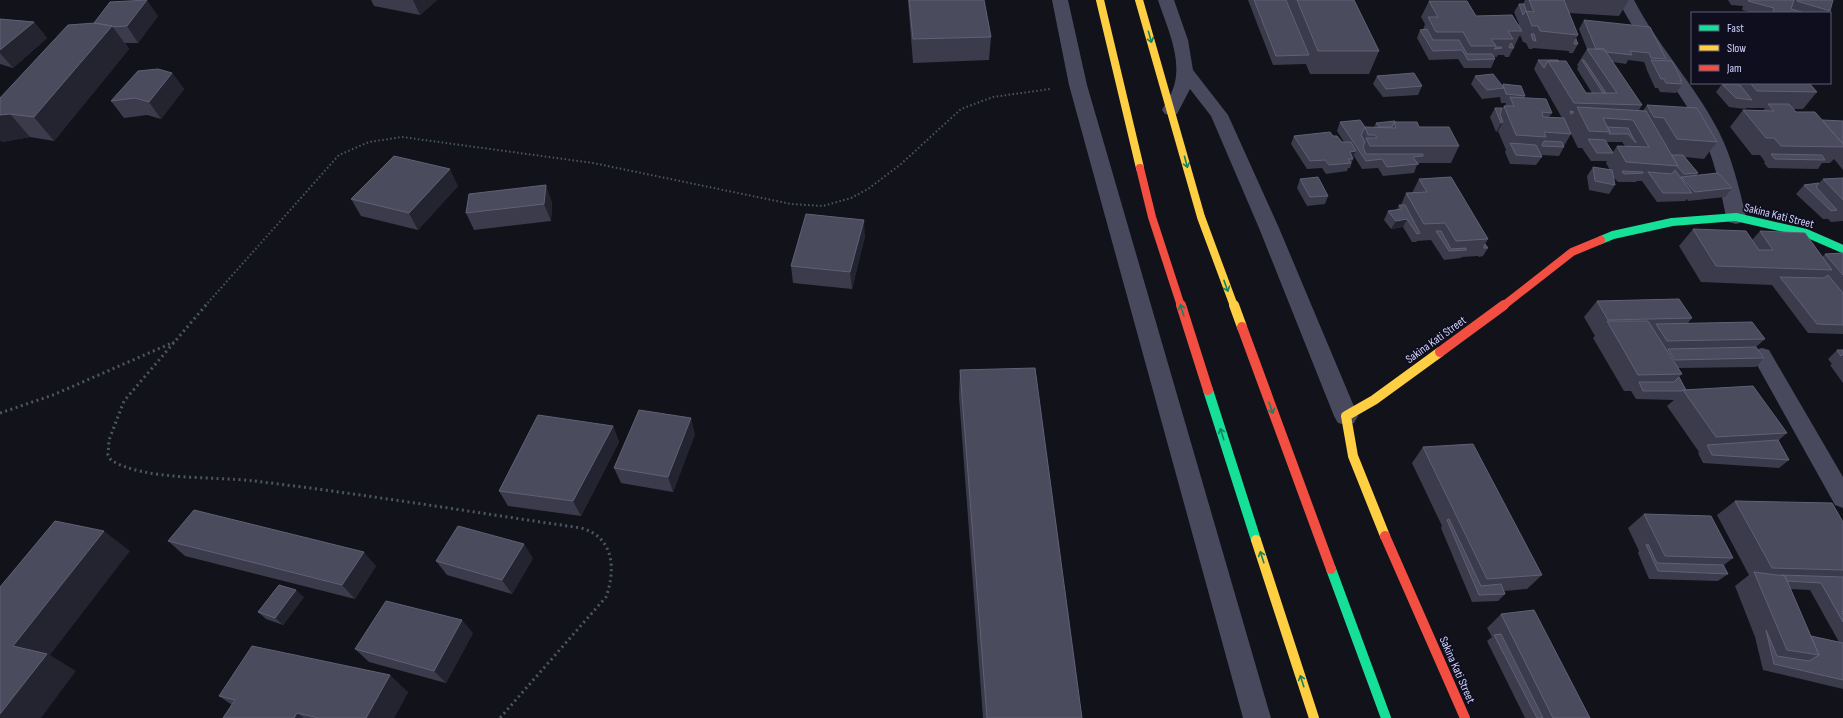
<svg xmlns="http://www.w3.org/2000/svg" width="1843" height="718" viewBox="0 0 1843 718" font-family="'Sofia Sans Condensed',sans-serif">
  <rect width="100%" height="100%" fill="#12121b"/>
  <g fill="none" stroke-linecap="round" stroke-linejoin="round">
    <path stroke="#495860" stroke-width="2" stroke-dasharray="1.5 2.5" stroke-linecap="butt" d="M205,306L339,155L369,142L402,137L593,163L791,204L823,206L851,198L868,189L901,164L961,109L993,97L1050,89"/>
    <path stroke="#495860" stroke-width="3" stroke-dasharray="2 3.5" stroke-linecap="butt" d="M206,305L124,401L109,440L108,455L111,460C144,481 213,476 254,481C363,494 472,512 581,528C614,537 616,569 606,597L500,718
      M0,413L53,395L174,342"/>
    <path fill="#48495c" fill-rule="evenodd" d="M1762,348L1769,350L1843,477V508L1835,505L1752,356L1755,350Z"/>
    <path fill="#48495c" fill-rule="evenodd" d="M1052,0H1068L1087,85L1271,718H1243L1069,85Z
      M1158,0H1174L1188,40L1193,70L1228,115L1279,228L1358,416L1354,423L1346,425L1338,423L1334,416L1259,228L1211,116L1190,89L1177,114L1171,115L1165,114L1162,110C1167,101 1173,92 1175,82C1181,55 1166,25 1158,0Z
      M1618,0H1634C1658,46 1694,84 1718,130C1732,157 1739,187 1746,217L1743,222L1736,224L1729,222L1726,217C1720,187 1714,157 1700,129C1676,84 1641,46 1618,0Z"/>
    <path stroke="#16e098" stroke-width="8" d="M1601,240L1613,235L1672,222L1736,217L1806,233L1843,249"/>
    <path stroke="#16e098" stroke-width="10" d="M1208,390L1256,540
      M1331,569L1386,718"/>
    <path stroke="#ffcf43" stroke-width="8" d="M1100,0L1140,168
      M1139,0L1201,217L1234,306"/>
    <path stroke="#ffcf43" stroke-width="10" d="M1234,305L1242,327
      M1385,536L1353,456L1346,416L1374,400L1440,352
      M1256,540L1314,718"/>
    <path stroke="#f24e42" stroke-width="8" d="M1140,168L1152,217L1181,306
      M1503,306L1572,252L1601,240"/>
    <path stroke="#f24e42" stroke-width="10" d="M1181,305L1208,390
      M1242,327L1331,569
      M1440,352L1504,305
      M1385,536L1465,718"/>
  </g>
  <path fill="#3b3b4b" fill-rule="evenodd" d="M371,0H437L420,15L374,6Z
    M908,0H984L991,37L989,60L913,63Z
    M1248,0H1354L1379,51L1369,74H1310L1306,64L1273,65Z
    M1525,0H1629L1619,16L1569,13L1578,35L1576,39L1578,44L1573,53H1569V51L1533,48L1532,49H1529L1526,43L1523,42L1520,35L1509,57H1505L1504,55H1498L1497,57H1494L1495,59L1491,68H1464L1458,59L1429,60L1417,38L1420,30H1423L1425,24L1421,17L1429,1L1476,16L1518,25L1519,24L1514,12L1519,4H1523Z
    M1728,0H1833L1830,11L1829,13H1753L1742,10L1743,6L1731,5Z
    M158,16L138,43H125L129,49L54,141L30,137L2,142L0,139V98L94,23Z
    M0,19L34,22L47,38L13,68L0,64Z
    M1584,20L1666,59L1665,61L1682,81L1681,82L1682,84L1676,93L1660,92L1658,88H1655L1646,68L1647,67H1646L1644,62L1628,60L1626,64L1613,62L1642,105L1639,110L1643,111L1647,105L1717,142L1704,159L1685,157L1698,173L1696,176L1732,188L1725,197L1688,201L1687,199L1685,201L1657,202L1642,181H1637L1636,182H1618L1613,177L1615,185L1609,194L1589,190L1587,176L1593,167L1610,170L1606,163L1607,161H1591L1582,148H1578L1566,124L1571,134L1564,146V147L1559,156L1541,155L1542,157L1536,165L1510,164L1505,152L1506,150L1498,131L1496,132L1490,117L1495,108H1502L1504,106H1505L1506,103H1501L1500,97L1482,99L1471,84L1475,76L1502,86L1503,84L1525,96L1524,98L1552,113L1549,117L1562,118L1534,69L1538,60H1558L1586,93H1592L1577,69L1578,67L1577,65L1587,49L1579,29ZM1606,142H1622L1625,146H1617L1613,152Z
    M172,73L184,89L161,119L147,115L124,118L111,101Z
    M1377,76L1422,86L1418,95L1383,97L1373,84Z
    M1724,83H1809L1817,92L1803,109H1793L1796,112L1822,120L1843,121V170L1834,159L1830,163H1822L1818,169L1768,168L1764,163L1765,162L1760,155H1752L1730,127L1743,110L1763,111L1765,108H1746L1745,109L1729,107L1716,92L1722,84H1725Z
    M1340,122L1365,127H1374L1376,123L1395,122L1419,127L1459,146L1451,163H1419V165H1417L1414,173L1383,176L1378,168L1362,169L1354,156L1353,158V159L1350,168H1348L1347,171L1326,174L1322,168L1307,169L1291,144L1294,136H1333L1342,142H1344L1337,131Z
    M1843,178V221L1831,222L1828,219H1823L1796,194L1804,185L1819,183L1823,179Z
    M1300,179L1328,196L1325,204L1307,206L1297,188Z
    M1419,179L1488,239L1485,244L1488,248L1483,256L1479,257L1478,256L1462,257L1461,258L1444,260L1431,240L1417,241L1416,242H1412L1403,227L1391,229L1384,220L1388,211L1397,210L1399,205H1401L1406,193H1412Z
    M458,186L418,230L361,216L351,199Z
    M552,202L551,221L474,230L466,213Z
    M1693,229L1752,240L1760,231L1822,257L1825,254L1843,253V334L1808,333L1772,285L1701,282L1679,246Z
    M865,236L852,289L793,283L791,266Z
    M1597,301L1692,318L1688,323L1765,339L1756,347L1764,358L1756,367L1678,368L1682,374L1679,377L1686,390L1787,433L1778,441L1789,460L1779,468L1703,463L1698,453L1699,452L1667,406L1674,400L1636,399L1631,391H1624L1593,338L1595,336L1584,317Z
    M1837,350H1843V383L1830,365L1832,364L1828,359Z
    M960,370L1082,718H983L959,397Z
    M613,426L619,442L581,516L508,506L499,491Z
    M695,434L673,492L621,483L614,468Z
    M1423,447L1542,575L1527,589L1504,591L1505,594L1498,601L1472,602L1441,528L1442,526L1412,463Z
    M1735,501L1843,522V689L1763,670L1755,637L1735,586L1749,575L1717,515ZM1790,589L1810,590L1839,642L1811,636Z
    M1644,514L1733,558L1724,565L1728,574L1718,581L1649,579L1638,553L1639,551L1628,528Z
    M168,541L376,566L355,599L185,556Z
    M533,558L512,594L447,575L436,561Z
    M304,597L283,625L266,619L258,612Z
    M1501,614L1590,718H1525L1487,641L1492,637L1487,628Z
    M473,633L446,683L369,662L355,649Z
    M408,692L394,718H223L232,705L219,696Z"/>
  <path fill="#242430" d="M147,0L158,16L138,43L127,26Z
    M413,0H437L420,15Z
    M34,22L47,38L13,68L0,53V50Z
    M112,26L129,49L54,141L34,117Z
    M172,73L184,89L161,119L149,102Z
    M0,105L10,114L30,137L2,142L0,139Z
    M1503,122L1498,131L1496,132L1501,123Z
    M1356,151L1352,159H1348L1350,152Z
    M450,169L458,186L418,230L409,213Z
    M546,185L552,202L551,221L544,204Z
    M1407,219L1403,227L1391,229L1396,221Z
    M864,220L865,236L852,289L850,272Z
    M691,418L695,434L673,492L668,477Z
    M613,426L619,442L581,516L573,501Z
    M104,531L130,551L50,655L76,671L41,718H0V714L13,646Z
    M524,544L533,558L512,594L502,580Z
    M364,552L376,566L355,599L342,585Z
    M296,590L304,597L283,625L275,618Z
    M462,620L473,633L446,683L434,671Z
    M390,675L408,692L394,718H366Z
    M297,713L304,718H294Z"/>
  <path fill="#4b4b5e" stroke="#606077" d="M147,0L127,26L113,27L112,26L94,23L110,2Z
    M909,0H984L991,37L913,39Z
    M1254,0H1286L1309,55L1276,56Z
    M1297,0H1354L1379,51H1318Z
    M1529,0H1564L1578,35L1540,31L1538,26H1532L1526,11L1534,12Z
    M1749,0H1794L1791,9L1805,13H1773L1774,8L1748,1Z
    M1797,0H1833L1830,11L1797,1Z
    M1429,1H1467L1476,16L1512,15L1522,31H1508L1513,39H1491L1496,46H1471L1463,32H1436L1428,17H1438Z
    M1519,4H1524L1526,11L1523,15Z
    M0,19L34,22L0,50Z
    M1584,20L1650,27L1666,59L1651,58L1649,53L1630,51L1632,55L1606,52L1604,49H1596Z
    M95,23L112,26L34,117L10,114L0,115V98L68,25Z
    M1427,29L1433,40H1459L1467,54H1492L1495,59L1468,60L1462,50L1433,51L1420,30Z
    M1531,34H1534L1536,41L1533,40Z
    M1576,39L1578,44H1574V43Z
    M1511,43L1514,48H1510L1509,47Z
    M1496,47H1501L1502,48L1494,49Z
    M1587,49H1604L1642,105L1574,103L1548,61H1566L1586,93H1617Z
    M1538,60H1558L1559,61H1548L1544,68Z
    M1582,60H1584L1606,93H1603Z
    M1651,60L1672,61L1682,81L1680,80L1682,84L1666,83L1664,79H1661Z
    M158,69L172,73L149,102L135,98L111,101L138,71Z
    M1414,73L1422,86L1386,89L1377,76Z
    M1493,74L1504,88L1503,84L1521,86L1525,96L1506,94L1504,88L1487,90L1475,76Z
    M1750,83H1809L1817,92L1757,91Z
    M1722,84L1740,85L1752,100L1736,98Z
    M1510,97L1546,99L1552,113L1542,112L1543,117L1564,118L1571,134L1544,132L1546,137L1516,135L1504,106H1514Z
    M1768,104H1789L1796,112H1815L1843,144V147L1781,146L1774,138H1766L1743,110L1774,111Z
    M1647,105L1697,108L1717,142L1677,139L1664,118L1654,117Z
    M1577,107L1646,111L1678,166L1626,162L1617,146L1649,147L1633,120L1603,118L1610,132L1589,131Z
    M1495,108H1502L1500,114L1503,122L1501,123Z
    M1570,111L1574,112L1572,114H1571Z
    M1360,120L1365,127L1361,135L1365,142L1363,147L1366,154H1423V156L1413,157L1418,164L1387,167L1382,159L1366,161L1340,122Z
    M1822,120L1843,121V144Z
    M1395,121V122H1394L1392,127H1379L1376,123Z
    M1394,122H1417L1419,127H1449L1459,146H1370L1366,138H1377L1375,135H1368L1365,127L1396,128Z
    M1607,127L1628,128L1636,143L1628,134H1609L1610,132Z
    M1330,132L1333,136H1337L1342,142H1351L1356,151L1350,152L1353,159H1348L1351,163L1329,165L1325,160L1310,161L1294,136Z
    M1588,139L1605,140L1613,153H1597Z
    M1544,141L1562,142L1564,147L1542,146V145Z
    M1510,143L1536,145L1542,157L1516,155Z
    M1771,154L1822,155L1825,160L1775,159Z
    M1672,155H1683L1698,173L1684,174L1677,166H1678Z
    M394,156L450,169L409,213L351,199Z
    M1593,167L1612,170L1615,185L1595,181Z
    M1675,170L1692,193H1663L1648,172L1672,174Z
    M1622,171L1643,172V173L1624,174Z
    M1718,173L1732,188L1695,192L1681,177Z
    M1318,177L1328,196L1310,197L1300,179Z
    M1451,177L1488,239L1456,241L1445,223L1424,224L1406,193L1427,192L1419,179Z
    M1843,178V200L1823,179Z
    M1819,183L1816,187L1837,210L1831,211L1804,185Z
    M546,185L544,204L466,213L469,194Z
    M1399,205H1405L1420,233L1417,234L1407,219L1396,221L1388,211L1402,209Z
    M806,214L864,220L850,272L791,266Z
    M1693,229L1746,231L1759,250H1773L1760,231L1805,233L1832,270L1716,266Z
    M1436,231H1441L1451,249L1466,248V250L1449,251Z
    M1485,244L1488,248H1484V247Z
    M1843,253V275L1825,254Z
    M1828,275L1843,293V325L1817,324L1780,277L1824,278Z
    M1679,299L1692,318L1608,320L1597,301Z
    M1607,321H1648L1682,374L1638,375Z
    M1752,322L1765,339L1667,341L1656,324Z
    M1756,347L1764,358L1675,360L1668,349Z
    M1837,350H1843V354L1841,356Z
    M1035,368L1082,718H987L960,370Z
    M1679,377L1686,390H1683L1682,391H1643L1639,382H1674Z
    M1753,386L1787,433L1716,437L1683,390Z
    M639,410L691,418L668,477L614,468Z
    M538,415L613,426L573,501L499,491Z
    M1778,440L1789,460L1712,455L1707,445Z
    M1473,444L1542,575L1487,579L1423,447Z
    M1735,501L1832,503L1843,522V570L1772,568Z
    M194,510L364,552L342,585L168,541Z
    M1644,514L1711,516L1733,558L1665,556Z
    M1449,519L1481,586L1501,584L1505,594L1479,595L1447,520Z
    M55,521L104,531L13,646L47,654L0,714V587Z
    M458,526L524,544L502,580L436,561Z
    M1648,544L1657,563L1723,565L1728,574L1658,571L1646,545Z
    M1754,572L1785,576L1819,655L1787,650Z
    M1781,575L1843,577V611L1842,612L1843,615V622L1821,583L1787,581L1785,576Z
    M279,585L296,590L275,618L258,612Z
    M386,601L462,620L434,671L355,649Z
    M1534,610L1590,718H1553L1501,614Z
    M1766,630L1777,656L1809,661L1819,655L1811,636L1843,643V680L1774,664Z
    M1501,634L1543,718H1537L1494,635Z
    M252,646L390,675L366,718H319L297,713L294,718H223L235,700L219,696Z"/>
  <defs><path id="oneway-shaft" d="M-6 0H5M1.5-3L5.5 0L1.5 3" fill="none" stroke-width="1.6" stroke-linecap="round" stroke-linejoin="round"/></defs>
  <g stroke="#138262">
    <use href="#oneway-shaft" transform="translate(1150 37) rotate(74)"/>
    <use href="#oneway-shaft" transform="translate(1186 162) rotate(75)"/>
    <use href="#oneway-shaft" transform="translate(1226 286) rotate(70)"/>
    <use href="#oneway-shaft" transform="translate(1182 310) rotate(-108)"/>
    <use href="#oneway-shaft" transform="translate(1271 408) rotate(70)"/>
    <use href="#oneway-shaft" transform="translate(1222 434) rotate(-108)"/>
    <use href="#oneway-shaft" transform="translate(1262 557) rotate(-108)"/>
    <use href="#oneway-shaft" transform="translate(1302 681) rotate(-108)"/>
  </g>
  <g text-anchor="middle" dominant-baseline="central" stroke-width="3.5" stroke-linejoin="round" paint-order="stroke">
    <g font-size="12" fill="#d0d1fb" stroke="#0f0e1f">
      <text transform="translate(1779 216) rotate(14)">Sakina Kati Street</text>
      <text transform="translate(1436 340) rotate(-36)">Sakina Kati Street</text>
      <text transform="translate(1457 670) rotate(66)">Sakina Kati Street</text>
    </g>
  </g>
  <rect x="1691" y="12" width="140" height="72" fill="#0f0e1f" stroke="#5c5c77"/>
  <rect x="1699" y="25" width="20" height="6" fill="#16e098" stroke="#5c5c77"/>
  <text x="1727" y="32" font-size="12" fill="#d0d1fb">Fast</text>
  <rect x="1699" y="45" width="20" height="6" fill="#ffcf43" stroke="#5c5c77"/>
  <text x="1727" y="52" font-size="12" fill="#d0d1fb">Slow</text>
  <rect x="1699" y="65" width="20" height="6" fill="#f24e42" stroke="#5c5c77"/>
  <text x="1727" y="72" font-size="12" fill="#d0d1fb">Jam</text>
</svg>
